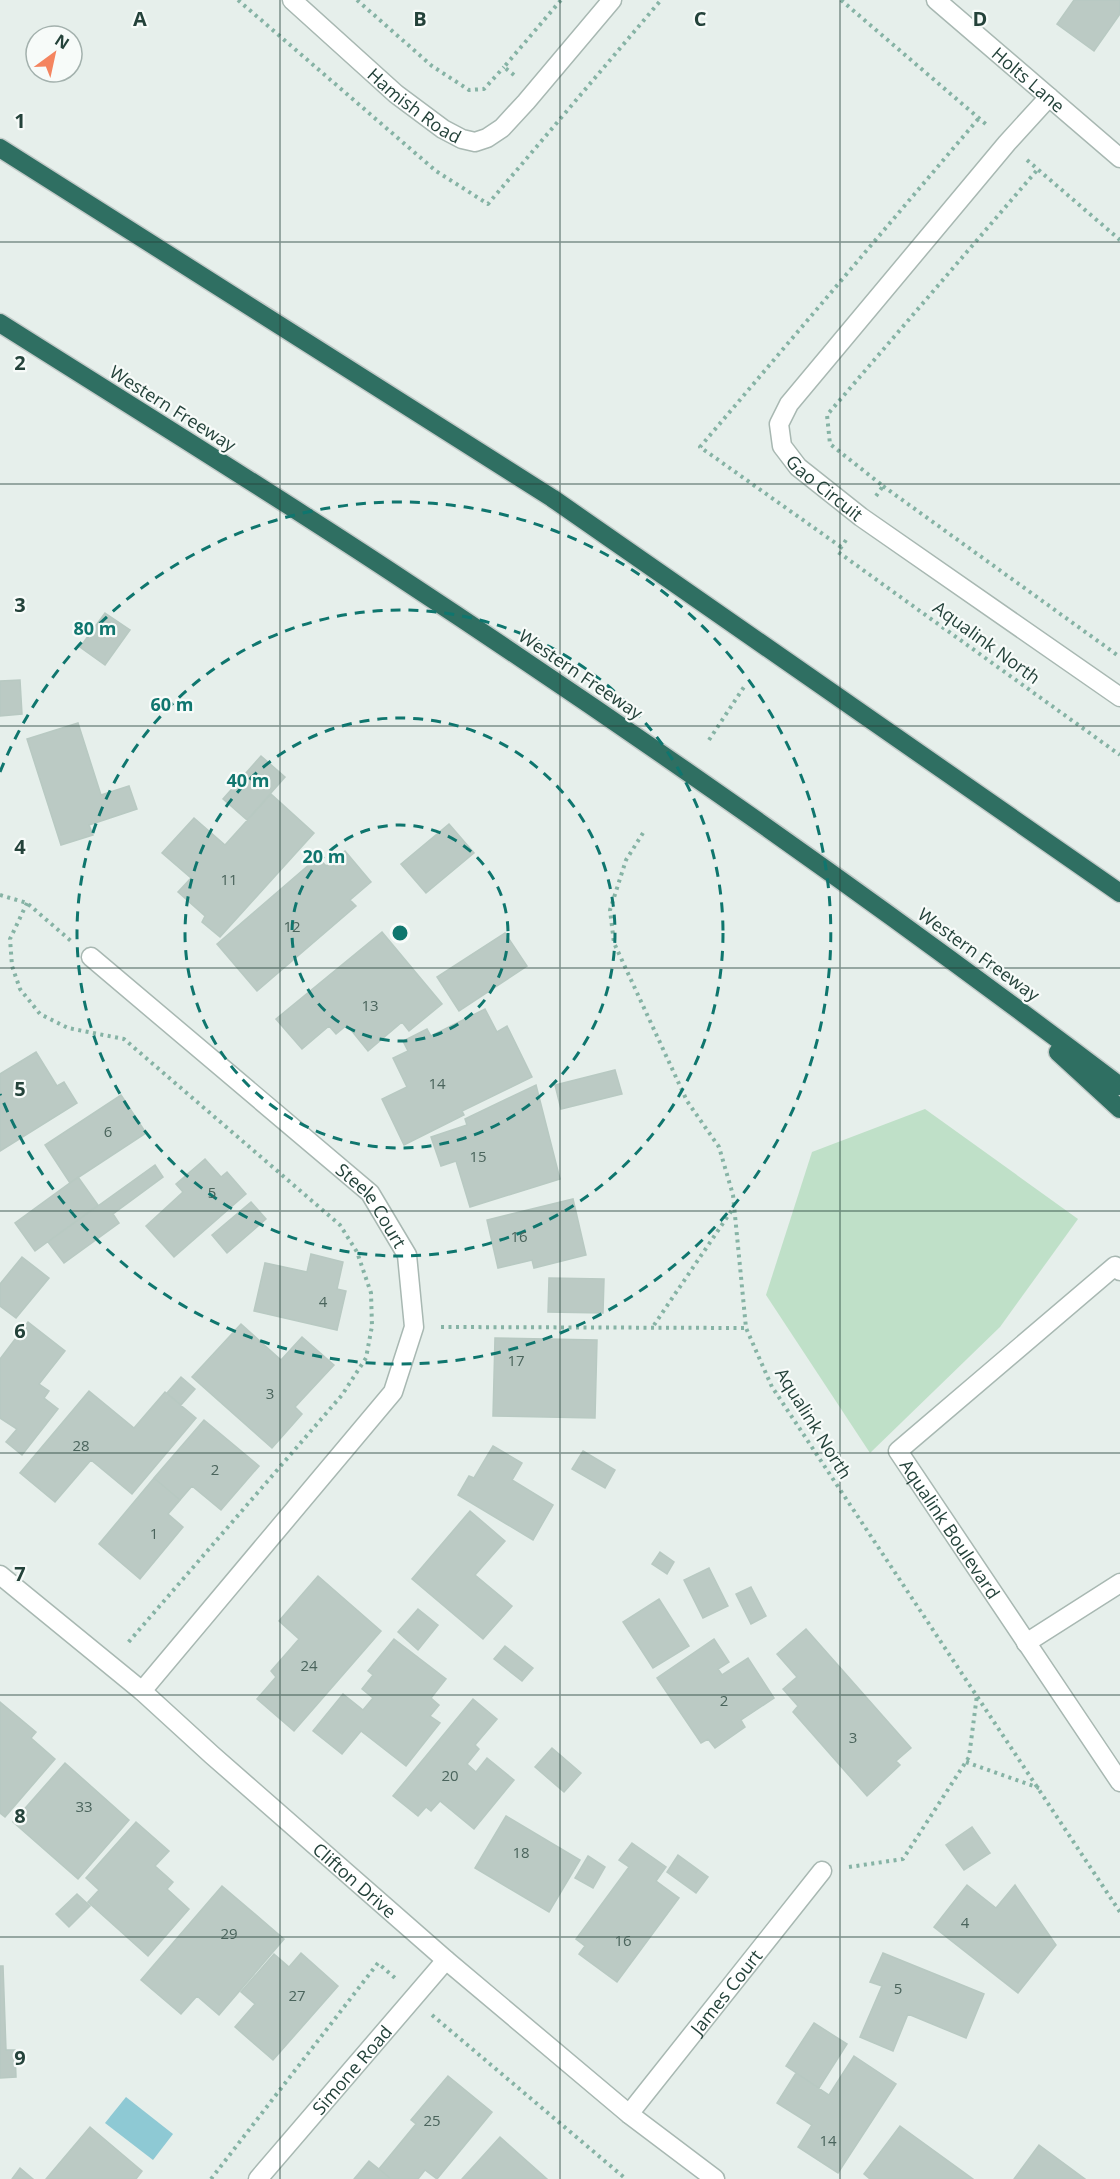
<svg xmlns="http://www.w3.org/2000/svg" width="1120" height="2179" viewBox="0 0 1120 2179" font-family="'Open Sans',sans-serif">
  <rect width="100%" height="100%" fill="#e6efeb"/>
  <path fill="#bfe0c8" d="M925,1109L1078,1219L1000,1327L870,1453L766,1295L812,1152Z"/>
  <path fill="#8ec9d4" d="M126,2097L173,2134L153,2160L105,2123Z"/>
  <path fill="#bbcac4" stroke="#b8c9c2" stroke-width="1.5" d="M1074,0H1120V14L1094,51L1057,24Z
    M105,613L130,630L105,665L80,647Z
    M20,680L22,714L0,716V681Z
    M78,723L101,795L129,786L137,809L89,825L93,835L61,845L27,739Z
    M261,756L285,777L247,820L223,799Z
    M271,794L314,833L220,937L202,922L205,916L178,892L191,878L162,853L194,818L225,845Z
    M449,824L474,853L426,893L401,864Z
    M345,851L371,882L350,900L356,906L257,991L217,944L318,857L326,866Z
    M382,932L442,1004L409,1031L402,1022L368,1051L347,1025L336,1034L329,1026L302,1049L276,1019Z
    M505,933L527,966L459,1011L437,977Z
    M485,1009L497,1032L507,1026L532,1077L462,1111L464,1115L404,1145L382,1099L407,1087L393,1058L408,1051L403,1041L427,1029L431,1036Z
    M36,1052L57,1086L64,1082L77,1103L0,1151V1074Z
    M615,1070L622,1094L561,1109L555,1085Z
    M536,1085L560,1179L470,1207L456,1161L441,1166L431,1137L467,1125L465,1119Z
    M121,1095L146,1133L70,1183L45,1145Z
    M205,1159L221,1177L227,1172L246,1194L174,1257L146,1226L183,1192L176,1184Z
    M155,1165L163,1177L113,1214L119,1223L64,1263L48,1242Z
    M78,1177L98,1205L35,1251L15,1223Z
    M573,1199L586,1255L534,1268L532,1260L498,1268L487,1220Z
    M251,1202L266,1219L227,1253L212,1235Z
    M311,1254L343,1262L337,1289L346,1291L337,1330L254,1311L265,1263L307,1272Z
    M22,1257L49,1278L16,1318L0,1306V1284Z
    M549,1278L604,1279L603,1313L548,1312Z
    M28,1322L65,1351L39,1384L49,1391L44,1398L58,1409L22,1455L6,1442L17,1429L0,1418V1359Z
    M241,1324L281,1360L302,1337L334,1365L295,1407L302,1414L272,1448L192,1377Z
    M495,1338L597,1340L595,1418L493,1416Z
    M181,1377L195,1389L181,1405L167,1393Z
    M89,1391L134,1428L165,1392L196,1418L132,1494L91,1460L55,1502L20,1473Z
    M204,1420L259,1466L221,1510L192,1486L180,1500L154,1478Z
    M493,1446L522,1463L512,1480L553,1505L533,1540L458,1495L469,1476L474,1478Z
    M583,1451L615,1470L605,1488L572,1469Z
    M154,1478L180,1500L168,1514L183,1527L140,1579L99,1544Z
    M470,1511L505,1541L475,1575L512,1606L483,1639L412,1579Z
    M660,1552L674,1562L667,1574L652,1564Z
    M709,1568L728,1606L703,1618L684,1580Z
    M318,1576L381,1631L294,1731L257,1699L276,1677L271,1671L299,1639L279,1621Z
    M751,1587L766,1616L751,1624L736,1594Z
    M659,1599L689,1646L653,1668L623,1622Z
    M418,1609L438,1625L418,1650L398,1632Z
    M806,1629L911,1748L896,1761L900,1765L867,1796L793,1712L798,1706L783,1689L797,1677L777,1654Z
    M394,1639L446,1679L431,1698L439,1705L430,1716L440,1723L406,1766L361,1731L342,1754L313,1731L343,1694L363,1710L373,1698L362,1689L373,1675L368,1671Z
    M714,1639L729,1662L718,1669L722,1675L748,1658L774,1698L741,1720L745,1727L715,1748L708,1739L701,1743L657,1678Z
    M505,1646L533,1668L522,1681L494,1659Z
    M473,1699L497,1719L475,1745L479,1749L467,1764L476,1772L487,1758L514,1780L474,1829L440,1801L431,1811L426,1807L418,1816L393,1796Z
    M0,1702L36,1732L31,1738L55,1759L5,1817L0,1813Z
    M552,1748L581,1773L564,1792L535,1767Z
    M65,1763L129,1820L78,1879L13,1822Z
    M506,1816L580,1860L549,1912L475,1868Z
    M136,1822L169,1851L155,1866L173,1882L167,1889L189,1909L148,1956L88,1902L99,1890L86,1878Z
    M972,1827L990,1853L964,1870L946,1845Z
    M632,1843L666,1867L656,1881L679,1898L617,1982L579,1954L585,1946L576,1939L629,1867L619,1860Z
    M678,1855L708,1877L696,1893L667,1872Z
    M588,1856L605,1867L593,1888L575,1878Z
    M967,1885L996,1908L1015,1885L1056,1945L1018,1993L934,1927Z
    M222,1886L284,1939L219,2015L197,1996L181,2014L141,1980Z
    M77,1894L90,1906L69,1927L56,1914Z
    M301,1953L338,1986L273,2060L235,2027L255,2004L241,1992L274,1954L289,1967Z
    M883,1953L984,1994L966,2038L908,2014L893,2051L860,2037L882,1986L870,1982Z
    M0,1966H3L6,2050H15L16,2077L0,2078Z
    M814,2023L847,2044L819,2088L786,2066Z
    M854,2056L896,2084L838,2173L798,2147L812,2125L777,2103L796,2073L829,2095Z
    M448,2076L492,2112L437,2179L425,2170L418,2179H391L379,2169L416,2124L411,2120Z
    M900,2126L973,2179H870L864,2174Z
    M90,2127L142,2171L136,2179H46Z
    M500,2137L547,2179H462Z
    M1039,2145L1085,2179H1014Z
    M369,2161L379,2169L391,2179H354Z
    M20,2168L33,2179H12Z"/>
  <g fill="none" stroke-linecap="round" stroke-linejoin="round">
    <defs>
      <g id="minor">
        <path id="s1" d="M292,0L396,94L443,129L462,139L475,142L487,138L502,128L526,102L612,0"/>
        <path id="s2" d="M936,0L1120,158"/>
        <path id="s3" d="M1049,97L1007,143L789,404L779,424L782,446L798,467L861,517L1120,697"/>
        <path id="s4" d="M91,957L370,1193L407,1255L414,1327L393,1392L142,1691"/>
        <path id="s5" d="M1120,1271L1115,1266L898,1451L1120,1782"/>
        <path id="s6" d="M0,1575L142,1691L212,1755L446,1960L629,2114L715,2179"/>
        <path d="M1026,1643L1120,1583"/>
        <path id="s7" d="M629,2114L822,1871"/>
        <path id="s8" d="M258,2179L446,1960"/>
      </g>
      <path id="motorway" d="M0,148L552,498L1120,893
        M0,323C136,409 274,494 408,583C651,743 888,910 1120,1086
        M1058,1052L1120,1109"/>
    </defs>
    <use href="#minor" stroke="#a8b8b2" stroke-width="21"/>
    <use href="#motorway" stroke="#c2cac8" stroke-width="21"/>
    <path stroke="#86b3a5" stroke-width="4" stroke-dasharray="3 4.5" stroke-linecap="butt" d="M238,0L436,171L488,204L661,0
      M357,0L432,66L469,90L484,89L504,67
      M841,0L988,126
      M514,75L504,67L561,0
      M1027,160L1120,240
      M883,486L1120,657
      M876,496L883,486L830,444L827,415L1038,169
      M846,540L838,552L1120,755
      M841,547L700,447L979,118
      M709,740L744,687
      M643,833L626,860L610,910L614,943L687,1101L719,1147L733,1195L746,1328L772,1387L1120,1912
      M0,895L27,903L71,941
      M27,903L10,939L12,966L20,989L40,1014L68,1028L124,1039L340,1225L357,1252L371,1293L372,1326L366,1358L342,1395L126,1645
      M654,1325L734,1207
      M441,1327L746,1328
      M966,1762L1039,1788
      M849,1867L903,1859L969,1757L977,1695
      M432,2015L626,2179
      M211,2179L378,1963L395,1978"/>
    <use href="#minor" stroke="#fff" stroke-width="18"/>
    <use href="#motorway" stroke="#2f6f62" stroke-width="18"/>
  </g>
  <path fill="none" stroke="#24423a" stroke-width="1.5" stroke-opacity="0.55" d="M280,0V2179M560,0V2179M840,0V2179M0,242H1120M0,484H1120M0,726H1120M0,968H1120M0,1211H1120M0,1453H1120M0,1695H1120M0,1937H1120"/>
  <g fill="none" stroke="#0f766e" stroke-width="3" stroke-dasharray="10 8">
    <circle cx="400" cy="933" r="108"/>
    <circle cx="400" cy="933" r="215"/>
    <circle cx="400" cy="933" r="323"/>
    <path d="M0 772A431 431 0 1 1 0 1094"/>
  </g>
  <g text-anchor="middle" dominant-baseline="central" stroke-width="4.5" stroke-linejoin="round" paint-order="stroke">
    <g font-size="15" fill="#4a645c">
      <text x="229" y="879">11</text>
      <text x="292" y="926">12</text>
      <text x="370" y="1005">13</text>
      <text x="437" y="1083">14</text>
      <text x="108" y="1131">6</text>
      <text x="478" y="1156">15</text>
      <text x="212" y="1192">5</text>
      <text x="519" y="1236">16</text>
      <text x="323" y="1301">4</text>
      <text x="516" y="1360">17</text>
      <text x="270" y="1393">3</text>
      <text x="81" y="1445">28</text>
      <text x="215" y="1469">2</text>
      <text x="154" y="1533">1</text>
      <text x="309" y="1665">24</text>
      <text x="724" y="1700">2</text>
      <text x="853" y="1737">3</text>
      <text x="450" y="1775">20</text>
      <text x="84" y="1806">33</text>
      <text x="521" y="1852">18</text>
      <text x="965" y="1922">4</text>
      <text x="229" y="1933">29</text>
      <text x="623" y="1940">16</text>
      <text x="898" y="1988">5</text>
      <text x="297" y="1995">27</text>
      <text x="432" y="2120">25</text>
      <text x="828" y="2140">14</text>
    </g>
    <g font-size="18" fill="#24423a" stroke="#f7fbf9">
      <text stroke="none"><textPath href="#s2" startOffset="122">Holts Lane</textPath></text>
      <text stroke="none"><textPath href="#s1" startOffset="162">Hamish Road</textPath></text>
      <text transform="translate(173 408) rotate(32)">Western Freeway</text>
      <text stroke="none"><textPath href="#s3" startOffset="507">Gao Circuit</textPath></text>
      <text transform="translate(987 642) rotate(36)">Aqualink North</text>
      <text transform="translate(581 674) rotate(34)">Western Freeway</text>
      <text transform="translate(979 954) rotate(36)">Western Freeway</text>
      <text stroke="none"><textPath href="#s4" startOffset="376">Steele Court</textPath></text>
      <text transform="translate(814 1423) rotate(58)">Aqualink North</text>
      <text stroke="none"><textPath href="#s5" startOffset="386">Aqualink Boulevard</textPath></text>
      <text stroke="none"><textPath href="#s6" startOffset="468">Clifton Drive</textPath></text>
      <text stroke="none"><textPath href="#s7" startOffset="156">James Court</textPath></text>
      <text stroke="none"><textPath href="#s8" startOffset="144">Simone Road</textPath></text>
    </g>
  </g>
  <g font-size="20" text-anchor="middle" font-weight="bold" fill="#24423a" stroke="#f7fbf9" stroke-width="4.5" stroke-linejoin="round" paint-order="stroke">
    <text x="140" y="26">A</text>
    <text x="420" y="26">B</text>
    <text x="700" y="26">C</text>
    <text x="980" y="26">D</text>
    <text x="20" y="128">1</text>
    <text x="20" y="370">2</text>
    <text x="20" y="612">3</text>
    <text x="20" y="854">4</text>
    <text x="20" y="1096">5</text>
    <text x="20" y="1338">6</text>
    <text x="20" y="1581">7</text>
    <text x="20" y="1823">8</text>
    <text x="20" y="2065">9</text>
  </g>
  <circle cx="400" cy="933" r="9" fill="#0f766e" stroke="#f7fbf9" stroke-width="3"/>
  <g font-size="18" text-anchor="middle" font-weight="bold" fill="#0f766e" stroke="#f7fbf9" stroke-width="4.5" stroke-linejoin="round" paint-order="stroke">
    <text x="95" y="635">80 m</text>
    <text x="172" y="711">60 m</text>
    <text x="248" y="787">40 m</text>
    <text x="324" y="863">20 m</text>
  </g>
  <g transform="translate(54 54) rotate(33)"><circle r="28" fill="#f7fbf9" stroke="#a3b1ad" stroke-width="1.5"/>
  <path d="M0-4.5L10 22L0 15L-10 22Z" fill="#f4845f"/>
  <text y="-9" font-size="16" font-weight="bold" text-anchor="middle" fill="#24423a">N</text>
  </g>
</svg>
